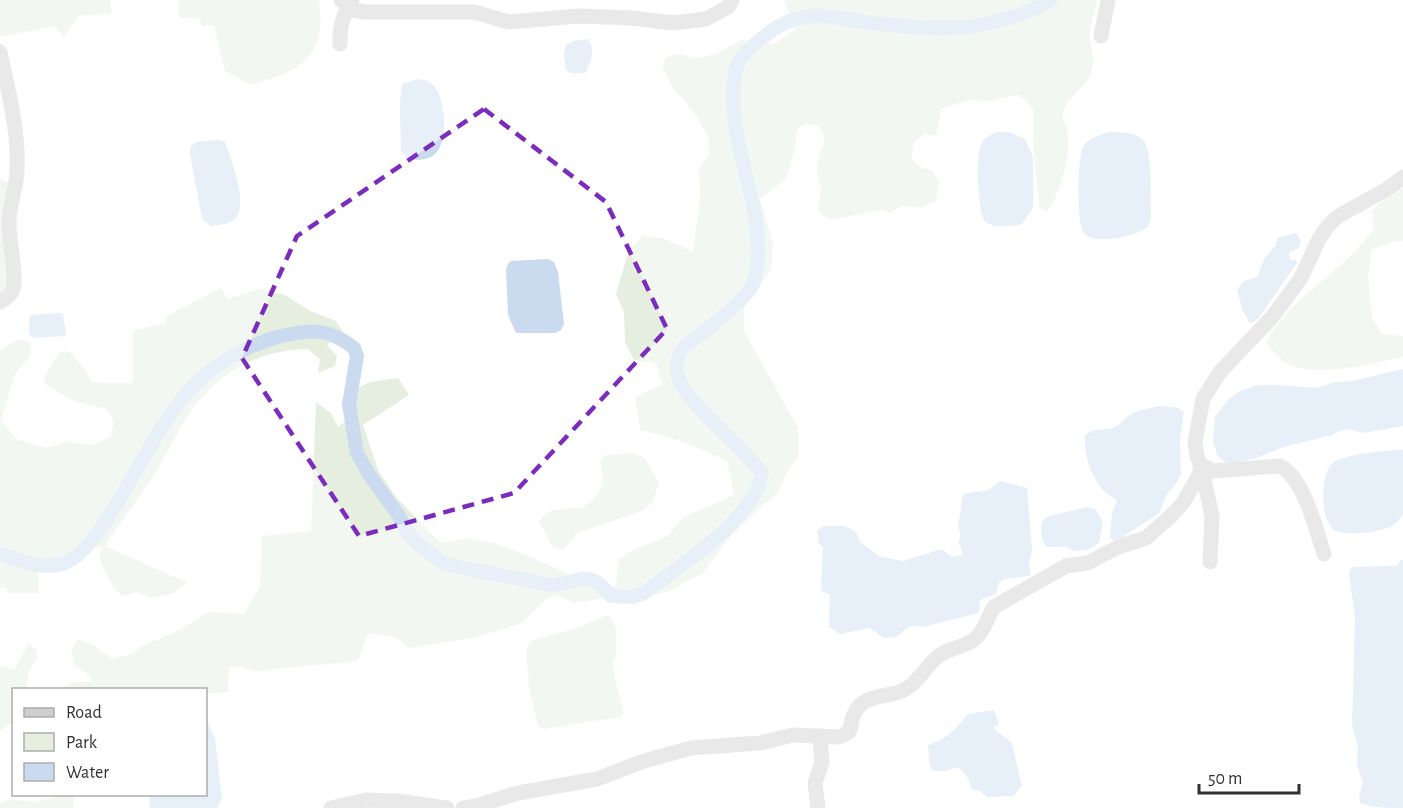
<svg xmlns="http://www.w3.org/2000/svg" width="1403" height="808" viewBox="0 0 1403 808" font-family="'Alegreya Sans',sans-serif">
  <rect width="100%" height="100%" fill="#fff"/>
  <path fill="#e5eedf" d="M0,0H110L112,13L78,16L64,37L54,26L0,37Z
    M179,0H318C321,10 321,17 320,28C315,68 284,75 250,85L225,71L214,26H202L199,18H181L178,12Z
    M785,0H1098C1095,10 1091,21 1090,32C1090,46 1096,59 1091,74C1086,89 1064,97 1063,115C1063,121 1067,127 1068,133C1071,152 1060,199 1046,212L1039,207L1033,141L1034,111L1026,100L1018,95L990,101L969,100L941,109L936,136L925,134L914,142L911,158L920,167L933,171L939,182L936,201L921,207L902,206L891,213L881,210L831,220L823,215L818,209L821,188L817,171L819,156L824,143L823,133L819,126L806,124L797,129L795,148L786,179L760,199L773,244L771,269L744,308V331L798,428V457L787,472L778,493L765,503L729,538L703,573L669,591L628,603L604,598L574,603L558,596L546,599L522,623L473,638L408,648C398,634 384,635 368,634L358,660L349,662L255,671L241,667H229L228,692L206,694V690L62,689C71,680 81,682 93,682L89,675L75,666L71,650L78,639L91,644L112,659L131,654L146,644L175,632L209,612L244,614L260,587L262,536L311,531L316,402L331,413L338,427L355,414L357,388L370,382L398,378L409,395L363,425L378,470L396,497L441,543L470,538L494,543L536,559L566,573L615,587L619,559L633,550L668,536L682,518L734,495L727,461C699,448 671,436 640,430L635,397L662,384L656,363L634,360L625,342L624,312L616,294L629,250L643,236L663,238L693,252L700,199L699,169L709,156V139L696,115L673,88L662,67L666,57L678,54L697,58L716,54L741,40L774,44L796,29L784,2Z
    M0,179L8,183L9,196L8,288L0,295Z
    M1403,188V241L1392,242L1372,250L1368,275L1372,318L1382,334L1403,336V357C1372,363 1320,378 1290,365C1281,361 1271,350 1266,342C1289,301 1321,286 1352,254C1360,246 1367,237 1374,229L1372,211L1391,192Z
    M221,288L228,299L258,289L285,295L310,311L336,321L343,332L327,345L337,356L335,366L318,373L320,359L308,349C261,350 227,368 197,403C181,422 167,456 152,478C137,501 120,522 105,546L188,583L173,593L151,598L137,592L122,596C109,583 103,571 99,553L104,546L93,548L75,561L38,573L39,593H8L6,588L0,587V351L17,340L29,341L31,355L15,374L1,420L16,439L46,448L67,442L94,445L111,436L114,423L107,409L74,401L46,385L44,378L60,351L70,352L84,368L92,381L100,383H133V331L166,323V316Z
    M634,453L645,458L659,482L653,502L644,510L577,533L564,549H554L539,522C549,505 563,510 578,508C589,507 601,492 603,481C603,475 601,467 600,461L605,455Z
    M605,616H611L616,629V656L613,662L614,675L624,713L620,717L544,729L538,726L529,688L526,648L533,640L574,629Z
    M29,643L37,651V658L28,674L27,689L14,690L13,725L10,724L0,731V666L14,670Z
    M55,795H75L73,808H0V803L10,799L32,802L54,797Z"/>
  <path fill="#cbdbef" d="M588,39C596,51 591,62 585,73H571L566,70L564,53L566,45L575,41Z
    M417,79C424,80 429,81 434,86C446,100 449,141 435,154C428,161 416,160 408,159L401,151L400,103L402,84Z
    M998,132H1008L1024,138L1033,156V208L1022,224C1012,226 994,229 985,221C977,214 977,158 980,147C983,138 990,134 998,132Z
    M1108,132C1118,132 1132,132 1141,138C1154,146 1150,202 1151,218L1148,227C1137,236 1093,247 1083,232C1077,223 1077,155 1084,145C1089,138 1100,135 1108,132Z
    M219,140L225,142C231,159 250,207 234,220C228,224 218,225 211,226L202,219L190,154L191,146L196,142Z
    M1296,233L1301,241L1298,249L1289,252L1290,260H1296L1297,263L1258,319L1250,324L1242,309L1237,290L1243,282L1258,276L1264,259L1276,245L1277,238Z
    M548,259L554,262L558,272L564,324L561,330L555,333H516L508,315L506,269L508,264L511,261Z
    M60,313L63,314L66,335L65,336L34,338L29,334L30,315Z
    M1403,369V426L1362,433L1350,429L1340,431L1332,435L1284,447L1256,458L1232,463L1224,462L1217,455L1213,441L1215,417L1228,400L1238,392L1257,385H1276L1317,388L1332,383L1353,381Z
    M1161,406L1178,408L1184,412L1180,440L1181,474L1177,482L1166,496L1159,513L1121,538L1113,540L1110,538L1112,513L1117,500C1095,491 1083,458 1085,435C1097,427 1101,431 1113,428C1121,425 1122,420 1128,416C1137,410 1150,408 1161,406Z
    M1403,450V513C1400,519 1396,524 1390,527C1375,533 1347,536 1333,530C1331,526 1327,522 1326,517C1322,504 1321,473 1333,463C1343,454 1389,450 1403,450Z
    M1000,481L1027,488L1032,550L1029,564L1031,576L1005,579L999,582L996,594L980,600L979,613L923,627C912,623 904,629 897,637L884,638L869,628L840,634L829,627L830,595L821,591L823,547L819,544L817,531L823,526H845L856,532L860,542L881,557L903,561L942,549L952,557L962,555V550L958,543L961,535L958,528L963,494L989,490Z
    M1087,507L1096,510L1103,522L1099,542L1095,546L1087,550L1074,551L1066,547H1047C1041,540 1039,527 1044,519L1049,516Z
    M1401,560H1403V808C1389,808 1372,808 1360,803L1359,796L1363,782L1357,766L1358,747L1352,726L1355,617L1349,573L1352,567L1397,566Z
    M994,710L999,725L994,726L996,731L1012,743L1022,786L1013,796L987,797L979,790H972C969,780 966,770 955,767L947,771H932L929,761L928,745C948,738 955,730 968,714Z
    M206,719L215,738L222,799L217,808H150L149,795L206,794Z"/>
  <g fill="none" stroke-linecap="round" stroke-linejoin="round">
    <path stroke="#cbdbef" stroke-width="14" d="M0,554C24,561 50,575 74,558C94,543 106,520 119,500C140,465 167,413 194,385C217,362 250,344 281,336C311,329 329,328 354,348L357,356L349,404L357,453L368,473L399,516L408,533L417,543L444,564L550,585C581,585 585,565 611,596L633,597L644,593C681,565 754,520 762,473C738,442 704,419 682,386C675,375 675,358 683,348C688,342 696,338 701,334C716,323 741,302 751,288C755,282 756,273 757,266C765,200 722,135 736,69C738,59 748,50 755,44C770,30 790,18 811,16C829,14 847,20 865,22C896,26 934,30 965,27C990,25 1030,13 1051,0"/>
    <path stroke="#cecece" stroke-width="15" d="M341,0L351,10L365,12H474L509,22L578,16L632,18L673,23L706,19L728,7L732,0
      M1101,36L1108,0
      M340,44C339,27 343,14 352,0
      M0,52C8,90 19,131 17,170C17,189 8,206 9,225C9,240 17,277 13,289C10,296 6,299 0,302
      M1201,465L1212,516L1210,562
      M1324,554C1316,530 1304,478 1280,466L1213,471L1201,465L1197,457L1195,442L1203,399L1220,372L1273,316L1301,278L1319,239L1328,226L1337,217L1387,189L1403,177
      M331,808L366,800L396,801L447,808
      M463,808L479,805L518,793L597,779L644,761L691,748L760,743L793,735L839,737L849,732C852,726 851,720 854,714C864,692 888,699 906,689C918,682 925,668 935,659C946,647 964,649 976,638C985,630 987,617 994,607L1066,566L1088,563L1118,547L1146,538L1170,517L1183,503L1199,475L1201,465
      M818,808L815,783L822,762L820,737"/>
  </g>
  <path d="M0 0H1403V808H0ZM484,109L606,202L667,329L514,493L359,536L242,358L297,236Z" fill="#fff" fill-opacity=".55" fill-rule="evenodd"/>
  <path fill="none" stroke="#7b2cbf" stroke-width="4.5" stroke-dasharray="12 8" stroke-linejoin="round" d="M484,109L606,202L667,329L514,493L359,536L242,358L297,236Z"/>
  <rect x="12" y="688" width="195" height="108" fill="#ffffff" stroke="#adadad" stroke-width="1.5"/>
  <rect x="24" y="708" width="30" height="9" fill="#cecece" stroke="#adadad" stroke-width="1.5"/>
  <text x="66" y="718" font-size="18" fill="#313131">Road</text>
  <rect x="24" y="733" width="30" height="18" fill="#e5eedf" stroke="#adadad" stroke-width="1.5"/>
  <text x="66" y="748" font-size="18" fill="#313131">Park</text>
  <rect x="24" y="763" width="30" height="18" fill="#cbdbef" stroke="#adadad" stroke-width="1.5"/>
  <text x="66" y="778" font-size="18" fill="#313131">Water</text>
  <path d="M1199 784v9h100v-9" fill="none" stroke="#313131" stroke-width="3"/>
  <text x="1208" y="784" font-size="18" fill="#313131" stroke="#ffffff" stroke-width="4.5" paint-order="stroke">50 m</text>
</svg>
